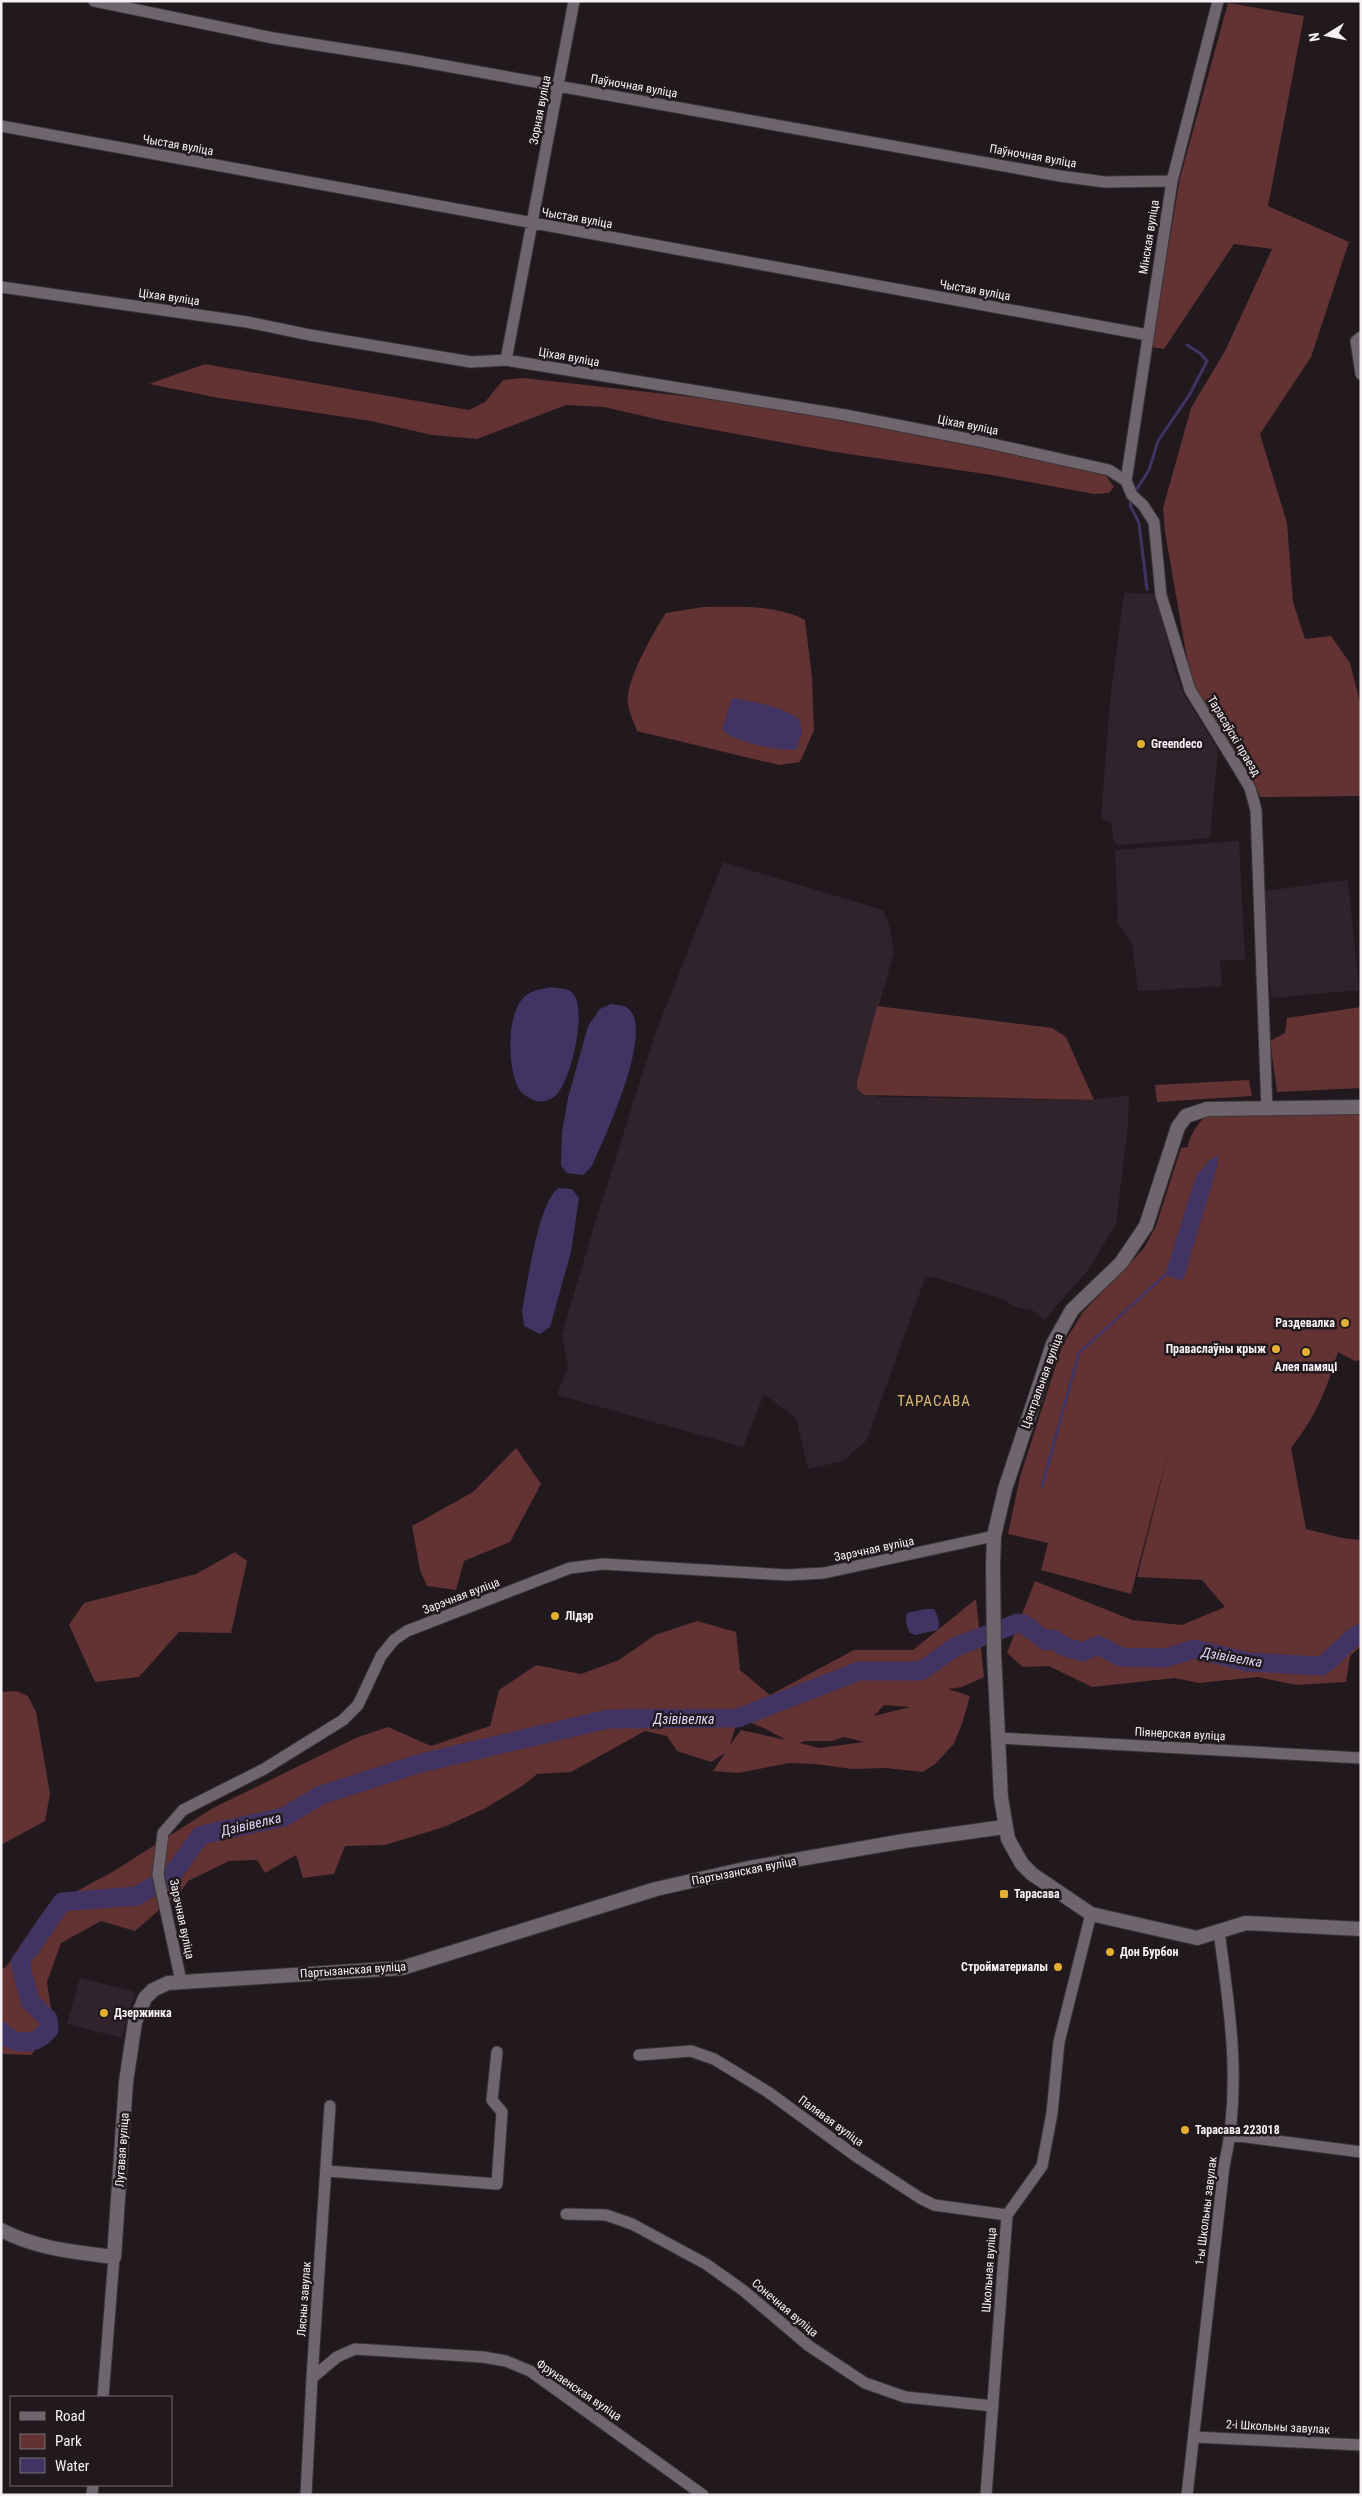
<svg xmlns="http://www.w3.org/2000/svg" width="1362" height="2496" viewBox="0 0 1362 2496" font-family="'Roboto Condensed',sans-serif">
  <rect width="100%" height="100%" fill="#22191f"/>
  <path fill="#31232c" d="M1124,593L1156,594L1173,664L1183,693L1218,750L1210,838L1119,845L1114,842L1111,823L1101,818L1110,701Z
    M1239,841L1245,959L1220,961L1222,986L1138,991L1132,943L1118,924L1115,850Z
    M723,862L883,910L889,924L894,952L857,1082L877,1097L1094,1100L1129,1095L1128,1126L1116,1224L1088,1270L1044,1320L1034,1311L1013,1306L1003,1299L930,1276L925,1278L867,1440L843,1461L808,1469L796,1418L764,1394L743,1447L557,1395L568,1366L562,1335L594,1226L654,1037Z
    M1348,880L1359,990L1271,998L1264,891Z
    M80,1978L135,1992L122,2038L67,2024Z"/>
  <path fill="#633232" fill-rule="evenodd" d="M1228,3L1304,16L1268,206L1349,242L1311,357L1260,434L1287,523L1293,602L1305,639L1331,636L1350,663L1361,706V796L1260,797L1253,779L1191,682L1165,532L1163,508L1191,408L1225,351L1272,249L1234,244L1164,349L1151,347L1180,178Z
    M205,364L469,410L485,402L503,380L523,378L782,407L1074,464L1105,474L1114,487L1109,493L1094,494L992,475L835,452L665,421L604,407L566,405L477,439L432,435L371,421L219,398L149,384Z
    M703,607C737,607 774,604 805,620L812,677L814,730L800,762L779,765L637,731C634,723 630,714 628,705C624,683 654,631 666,613Z
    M877,1006L1052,1028L1066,1037L1094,1100L864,1095L857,1089V1082Z
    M1361,1007V1088L1277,1092L1270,1041L1285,1033L1287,1018Z
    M1249,1080L1252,1096L1157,1102L1155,1085Z
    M1361,1110V1360L1355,1361L1338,1352C1326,1391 1316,1416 1291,1448L1306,1529L1342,1538L1361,1540V1646L1350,1656L1346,1682L1296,1685L1258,1677L1199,1683L1175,1678L1092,1687L1049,1666L1023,1667L1007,1653L1035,1581L1132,1620L1182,1625L1225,1607L1202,1580L1137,1577L1172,1438L1131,1594L1041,1570L1048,1543L1008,1534L1020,1477L1062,1346L1083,1312L1144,1248L1156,1226L1181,1148L1188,1147C1189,1137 1198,1121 1208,1116C1212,1115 1220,1115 1225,1115Z
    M516,1448L541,1484L510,1542L464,1561L456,1590L427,1586L420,1570L412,1526L473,1492Z
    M235,1552L247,1561L231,1633L179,1632L139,1677L95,1682L69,1625L84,1603L196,1574Z
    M976,1599L984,1677L962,1687L948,1689L970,1696L962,1724L953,1745L935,1764L923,1772L886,1768L852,1769L816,1764L789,1763L738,1773L713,1771L725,1753L711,1762L677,1751L667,1736L645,1731L571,1772L537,1774L525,1784L486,1808L444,1827L385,1845L345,1846L334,1874L303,1878L296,1855L265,1873L257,1860L229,1861L188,1881L181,1891L135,1931L101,1921L61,1943L47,1982L51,2009L32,2055L4,2054L1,2052V1969L6,1967L46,1908L114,1871L213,1808L358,1737L388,1727L431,1746L490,1726L499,1690L536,1665L581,1674L619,1660L655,1635L697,1621L736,1632L740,1670L770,1695L854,1650H913ZM884,1705L910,1707L874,1716ZM738,1718L764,1728L786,1740L741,1730L730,1745ZM844,1737L864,1742L819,1748L800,1743L804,1741H832Z
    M16,1691L28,1696L36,1712L50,1794L45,1821L1,1845V1692Z"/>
  <path fill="#413463" d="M732,698C755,702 781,706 800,720L802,734L796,750C775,749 738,744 722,730Z
    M551,987C556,988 565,988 570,991C590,1002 571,1082 556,1095C551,1100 545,1101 538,1102C532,1099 523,1096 519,1089C507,1068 506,1013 525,996C533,990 542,989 551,987Z
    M611,1004C615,1005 622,1005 626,1007C658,1025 603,1141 592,1166L583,1175L567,1173L561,1166L562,1132L568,1098L588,1026L600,1009Z
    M1218,1155L1217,1167L1183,1281L1165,1275L1196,1176L1210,1160Z
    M558,1188L572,1189L579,1198L571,1252L550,1327L540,1334L524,1326L522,1310C528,1282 538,1204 558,1188Z
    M925,1609H934C938,1616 940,1622 938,1630L915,1635L909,1632L906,1622L907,1613Z"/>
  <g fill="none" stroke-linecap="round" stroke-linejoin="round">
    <path stroke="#413463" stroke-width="3" d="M1135,492L1149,470L1158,441L1190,394L1207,361L1201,354L1187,345
      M1132,498L1130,505L1139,523L1147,589
      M1042,1486L1079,1353L1165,1275"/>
    <path stroke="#413463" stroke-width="19" d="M28,1951L62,1902L137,1896L172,1875L201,1835L284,1817L321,1795L421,1763L608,1719L738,1718L859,1671H921L955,1647L1018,1623L1024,1624L1046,1641L1053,1639L1065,1647L1083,1652L1098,1645L1121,1657L1165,1658L1194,1649L1248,1662L1321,1666C1336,1657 1345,1641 1361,1633
      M1,2031C14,2047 37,2045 49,2029L48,2019L30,2001L20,1963L22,1960"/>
    <defs>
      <path id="minor" d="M94,1L273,38L407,59L1060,176L1105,182L1172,181
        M1,126L1148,335
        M1,287L247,322L310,335L471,362L506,360L845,415L979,441L1109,470L1126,481
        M1361,337L1356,341L1361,374
        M506,360L574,1
        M1126,481L1132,495L1143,505L1154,522L1161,595L1190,690L1240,771L1250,788L1256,810L1267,1110
        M1126,481L1172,181L1218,1
        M998,1738L1361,1758
        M181,1981L158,1875L163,1833L183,1810L264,1769L343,1720L358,1705L381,1656L394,1640L407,1631L570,1568L603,1564L787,1575L824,1573L994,1536
        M639,2055L691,2051L714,2059L768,2092L857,2157L920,2198L934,2205L1007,2215
        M1231,2135L1361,2152
        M327,2171L497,2184L502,2112L492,2100L497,2052
        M566,2214L606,2215L632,2224L706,2264L744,2291L809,2346L865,2383L905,2397L993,2406
        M312,2378L337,2357L355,2349L483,2357L506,2361L530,2371L703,2495
        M103,2397L114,2257
        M1194,2437L1361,2445
        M92,2495L93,2485
        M306,2495L312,2378L330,2106
        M986,2495L1007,2215L1042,2166L1052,2113L1059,2042L1091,1914
        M1187,2495L1224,2166C1242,2089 1230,2010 1219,1932"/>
      <path id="tertiary" d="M1361,1107L1207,1109L1186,1116L1178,1127L1146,1226L1121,1263L1072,1310L1053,1344L1005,1489L994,1536L993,1566L994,1653L1001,1798L1008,1839L1022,1864L1032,1874L1091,1914L1197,1938L1246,1923L1361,1929
        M1,2230C37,2249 75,2252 114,2257L126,2082L135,2022L145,1998L153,1990L168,1983L402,1968L656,1889L749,1868L904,1841L1004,1827"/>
    </defs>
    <use href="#minor" stroke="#3a3438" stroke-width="13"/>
    <use href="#tertiary" stroke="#3a3438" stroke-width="16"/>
    <use href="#minor" stroke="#6f656c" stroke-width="11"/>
    <use href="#tertiary" stroke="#6f656c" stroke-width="14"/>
  </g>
  <g fill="#e2af34" stroke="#22191f" stroke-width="2">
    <circle cx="1141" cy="744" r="5"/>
    <circle cx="1345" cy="1323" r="5"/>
    <circle cx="1276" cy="1349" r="5"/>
    <circle cx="1306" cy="1352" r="5"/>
    <circle cx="555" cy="1616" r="5"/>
    <rect x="999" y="1889" width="10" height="10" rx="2.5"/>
    <circle cx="1110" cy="1952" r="5"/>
    <circle cx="1058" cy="1967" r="5"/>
    <circle cx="104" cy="2013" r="5"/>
    <circle cx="1185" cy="2130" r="5"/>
  </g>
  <g text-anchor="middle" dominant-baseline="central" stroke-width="5" stroke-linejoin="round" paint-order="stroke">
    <g font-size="12" fill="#f6f0f4" stroke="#22191f">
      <text transform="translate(634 86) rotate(10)">Паўночная вуліца</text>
      <text transform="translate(540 110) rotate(-79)">Зорная вуліца</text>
      <text transform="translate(178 145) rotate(10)">Чыстая вуліца</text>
      <text transform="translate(1033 156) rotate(10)">Паўночная вуліца</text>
      <text transform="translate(577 218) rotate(10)">Чыстая вуліца</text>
      <text transform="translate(1149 237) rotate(-81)">Мінская вуліца</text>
      <text transform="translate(975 290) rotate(10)">Чыстая вуліца</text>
      <text transform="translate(169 297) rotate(8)">Ціхая вуліца</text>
      <text transform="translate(569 357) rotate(10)">Ціхая вуліца</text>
      <text transform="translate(968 425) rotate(11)">Ціхая вуліца</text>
      <text transform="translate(1234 736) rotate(59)">Тарасаўскі праезд</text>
      <text transform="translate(1042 1381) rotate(-70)">Цэнтральная вуліца</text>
      <text transform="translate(874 1549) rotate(-12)">Зарэчная вуліца</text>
      <text transform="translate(461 1596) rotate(-21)">Зарэчная вуліца</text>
      <text transform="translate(1180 1734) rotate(3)">Піянерская вуліца</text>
      <text transform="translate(744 1871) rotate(-11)">Партызанская вуліца</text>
      <text transform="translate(182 1919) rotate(78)">Зарэчная вуліца</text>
      <text transform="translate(353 1970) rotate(-4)">Партызанская вуліца</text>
      <text transform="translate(831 2121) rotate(36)">Палявая вуліца</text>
      <text transform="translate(122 2150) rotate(-86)">Лугавая вуліца</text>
      <text transform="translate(1206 2211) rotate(-83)">1-ы Школьны завулак</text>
      <text transform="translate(989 2270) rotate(-86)">Школьная вуліца</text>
      <text transform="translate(304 2299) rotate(-86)">Лясны завулак</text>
      <text transform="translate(785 2308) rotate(40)">Сонечная вуліца</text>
      <text transform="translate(579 2390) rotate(34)">Фрунзенская вуліца</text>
      <text transform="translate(1278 2427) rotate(3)">2-і Школьны завулак</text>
    </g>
    <g font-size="12" font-weight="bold" fill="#f6f0f4" stroke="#22191f" text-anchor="start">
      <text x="1151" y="744">Greendeco</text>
      <text x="1335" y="1323" text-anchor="end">Раздевалка</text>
      <text x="1266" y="1349" text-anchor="end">Праваслаўны крыж</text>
      <text x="1306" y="1367" text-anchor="middle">Алея памяці</text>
      <text x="565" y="1616">Лідэр</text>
      <text x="1014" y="1894">Тарасава</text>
      <text x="1120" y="1952">Дон Бурбон</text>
      <text x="1048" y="1967" text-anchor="end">Стройматериалы</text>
      <text x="114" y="2013">Дзержинка</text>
      <text x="1195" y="2130">Тарасава 223018</text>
    </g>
    <g font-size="14" font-style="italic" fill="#dbd5f5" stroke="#22191f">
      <text transform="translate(1232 1657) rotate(10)">Дзівівелка</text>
      <text x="684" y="1719">Дзівівелка</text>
      <text transform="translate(251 1824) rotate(-13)">Дзівівелка</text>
    </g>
    <g font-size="15" letter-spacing="1" fill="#ddba71" stroke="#22191f">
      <text x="934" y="1401">ТАРАСАВА</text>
    </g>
  </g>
  <rect width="1362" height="2496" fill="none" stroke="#f6f0f4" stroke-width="5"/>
  <rect x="10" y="2396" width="162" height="90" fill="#22191f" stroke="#776f74"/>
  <rect x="20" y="2412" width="25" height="8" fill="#6f656c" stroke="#776f74"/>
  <text x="55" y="2421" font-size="15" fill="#f6f0f4">Road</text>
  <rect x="20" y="2434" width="25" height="15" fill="#633232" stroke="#776f74"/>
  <text x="55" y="2446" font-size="15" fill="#f6f0f4">Park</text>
  <rect x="20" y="2458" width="25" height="15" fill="#413463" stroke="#776f74"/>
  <text x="55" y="2471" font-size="15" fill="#f6f0f4">Water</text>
  <g transform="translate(1327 35) rotate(260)" stroke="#22191f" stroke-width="4" paint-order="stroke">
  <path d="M0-4L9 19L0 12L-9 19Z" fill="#f6f0f4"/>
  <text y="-8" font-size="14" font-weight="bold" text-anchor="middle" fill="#f6f0f4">N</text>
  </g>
</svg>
